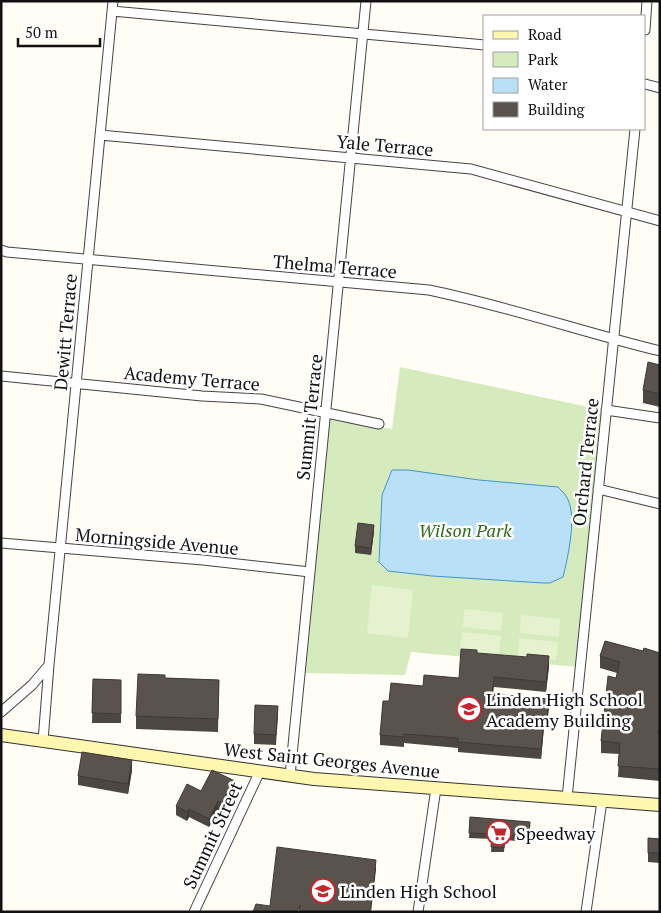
<svg xmlns="http://www.w3.org/2000/svg" width="661" height="913" viewBox="0 0 661 913" font-family="'PT Serif',serif">
  <rect width="100%" height="100%" fill="#fffdf5"/>
  <path fill="#d5ebbd" d="M400,367L603,410L578,667L411,652L405,675L303,673L327,417L392,429Z"/>
  <path fill="#e6f2cf" d="M372,585L413,590L408,638L367,633Z
    M464,609L503,613L501,631L463,627Z
    M521,615L560,619L559,637L520,633Z
    M462,632L501,636L499,654L460,651Z
    M519,638L558,642L556,660L518,656Z"/>
  <path fill="#b9e0f7" stroke="#3f96cf" d="M392,470H408L479,480L558,487C560,490 564,492 566,496C578,513 568,557 563,577L550,583H543L432,576L388,571L379,562L382,495Z"/>
  <g fill="none" stroke-linecap="round" stroke-linejoin="round">
    <defs>
      <path id="street" d="M112,11L485,45
        M645,30L647,1
        M645,84L660,88
        M100,135L471,169L660,221
        M1,250L7,252L429,290C507,306 582,332 660,351
        M1,376L202,396L261,399L379,424
        M606,410L660,418
        M598,489L660,504
        M1,543L203,560L310,572
        M1,712L32,685L49,665L113,1
        M43,741L49,665
        M290,776L366,1
        M567,798L635,129
        M194,912L260,771
        M418,912L436,788
        M586,912L602,801"/>
      <path id="secondary" d="M1,735L314,779L660,805"/>
    </defs>
    <use href="#street" stroke="#444" stroke-width="11"/>
    <use href="#secondary" stroke="#333" stroke-width="14"/>
    <use href="#street" stroke="#fff" stroke-width="9"/>
    <use href="#secondary" stroke="#fff6b0" stroke-width="12"/>
  </g>
  <path fill="#4d4742" d="M660,365V407L643,403V390Z
    M374,531L371,555L355,553V546Z
    M643,651L660,653V781L618,777L619,754L601,753V741L617,673L600,668V656Z
    M477,653L549,666L546,692L494,687L493,694L549,708L547,727H544L541,759L458,752V748L404,743V747L380,745V735L389,701L423,686L459,678Z
    M165,678L219,680L218,732L136,729V716Z
    M93,679L121,680V723H92Z
    M278,715L276,745L254,744V734Z
    M132,770L128,794L78,785V776Z
    M201,791H237L225,814L218,810L209,827L189,817L187,821L176,815V806Z
    M470,817L530,822L529,842L505,840L504,852H491L492,839L469,838Z
    M648,838L660,839V863L648,862Z"/>
  <path fill="#3f3936" d="M374,525V531L371,555V548Z
    M549,656V666L546,692V682Z
    M544,718V727L541,759V749Z
    M132,760V770L128,794V784Z
    M237,782V791L225,814V805Z
    M218,801V810L209,827V819Z
    M189,809V817L187,821V812Z
    M376,860V870L371,912H370Z"/>
  <path fill="#5a524d" stroke="#3f3936" d="M648,362L660,365V394L643,390Z
    M358,523L374,525L371,548L355,546Z
    M605,641L643,651L644,648L660,653V725L658,733L660,734V769L618,766L620,743L601,741L608,676L616,678L620,662L600,656Z
    M461,649L477,650V653L527,657V654L549,656L546,682L494,677L492,694L549,699L547,718H544L541,749L458,742V738L404,734V737L380,735L383,701H389L391,683L423,686L424,675L459,678Z
    M138,674L165,675V678L219,680L218,719L136,716Z
    M93,679L121,680V714L92,713Z
    M255,705L278,706L276,735L254,734Z
    M82,752L132,760L128,784L78,776Z
    M212,770L237,782L225,805L218,801L209,819L189,809L187,812L176,806L187,784L201,791Z
    M470,817L530,822L529,837L505,835L504,848L491,847L492,834L469,833Z
    M648,838L660,839V853H648Z
    M277,847L376,860L370,912H299L300,905L297,912H253L256,904L270,906Z"/>
  <defs>
    <symbol id="school-ring" viewBox="-11 -11 22 22"><circle r="9.5" fill="#fff" stroke="#c4262e" stroke-width="1.5"/><path d="M0-5L7-2L0 1L-7-2ZM-4 1L0 2.5L4 1V4Q0 6-4 4Z" fill="#c4262e"/></symbol>
    <symbol id="supermarket-ring" viewBox="-11 -11 22 22"><circle r="9.5" fill="#fff" stroke="#c4262e" stroke-width="1.5"/><path d="M-6-5.5h2.5l.6 2H6L4.5 2H-2.5L-4.4-4H-6ZM-1.5 3.2a1.3 1.3 0 1 0 .1 0ZM3 3.2a1.3 1.3 0 1 0 .1 0Z" fill="#c4262e"/></symbol>
  </defs>
  <g fill-rule="evenodd">
    <use href="#school-ring" x="455" y="695" width="28" height="28"/>
    <use href="#supermarket-ring" x="485" y="819" width="28" height="28"/>
    <use href="#school-ring" x="309" y="877" width="28" height="28"/>
  </g>
  <g text-anchor="middle" dominant-baseline="central" stroke-width="5" stroke-linejoin="round" paint-order="stroke">
    <g font-size="18" fill="#111" stroke="#fff">
      <text transform="translate(385 145) rotate(5)">Yale Terrace</text>
      <text transform="translate(335 266) rotate(5)">Thelma Terrace</text>
      <text transform="translate(65 332) rotate(-85)">Dewitt Terrace</text>
      <text transform="translate(192 378) rotate(5)">Academy Terrace</text>
      <text transform="translate(309 417) rotate(-84)">Summit Terrace</text>
      <text transform="translate(585 462) rotate(-84)">Orchard Terrace</text>
      <text transform="translate(157 541) rotate(5)">Morningside Avenue</text>
      <text transform="translate(332 760) rotate(6)">West Saint Georges Avenue</text>
      <text transform="translate(212 835) rotate(-65)">Summit Street</text>
    </g>
    <g font-size="18" font-style="italic" fill="#2f6b1f" stroke="#fff">
      <text x="465" y="530">Wilson Park</text>
    </g>
    <g font-size="18" fill="#111" stroke="#fff" text-anchor="start">
      <text x="486" y="699">Linden High School<tspan x="486" dy="21">Academy Building</tspan></text>
      <text x="516" y="833">Speedway</text>
      <text x="340" y="891">Linden High School</text>
    </g>
  </g>
  <rect width="661" height="913" fill="none" stroke="#111111" stroke-width="5"/>
  <rect x="483" y="15" width="162" height="115" fill="#ffffff" stroke="#a0a0a0"/>
  <rect x="493" y="31" width="25" height="8" fill="#fff6b0" stroke="#a0a0a0"/>
  <text x="528" y="40" font-size="15" fill="#111111">Road</text>
  <rect x="493" y="52" width="25" height="15" fill="#d5ebbd" stroke="#a0a0a0"/>
  <text x="528" y="65" font-size="15" fill="#111111">Park</text>
  <rect x="493" y="78" width="25" height="15" fill="#b9e0f7" stroke="#a0a0a0"/>
  <text x="528" y="90" font-size="15" fill="#111111">Water</text>
  <rect x="493" y="102" width="25" height="15" fill="#5a524d" stroke="#a0a0a0"/>
  <text x="528" y="115" font-size="15" fill="#111111">Building</text>
  <path d="M18 38v8h82v-8" fill="none" stroke="#111111" stroke-width="2.5"/>
  <text x="25" y="38" font-size="15" fill="#111111" stroke="#ffffff" stroke-width="4" paint-order="stroke">50 m</text>
</svg>
